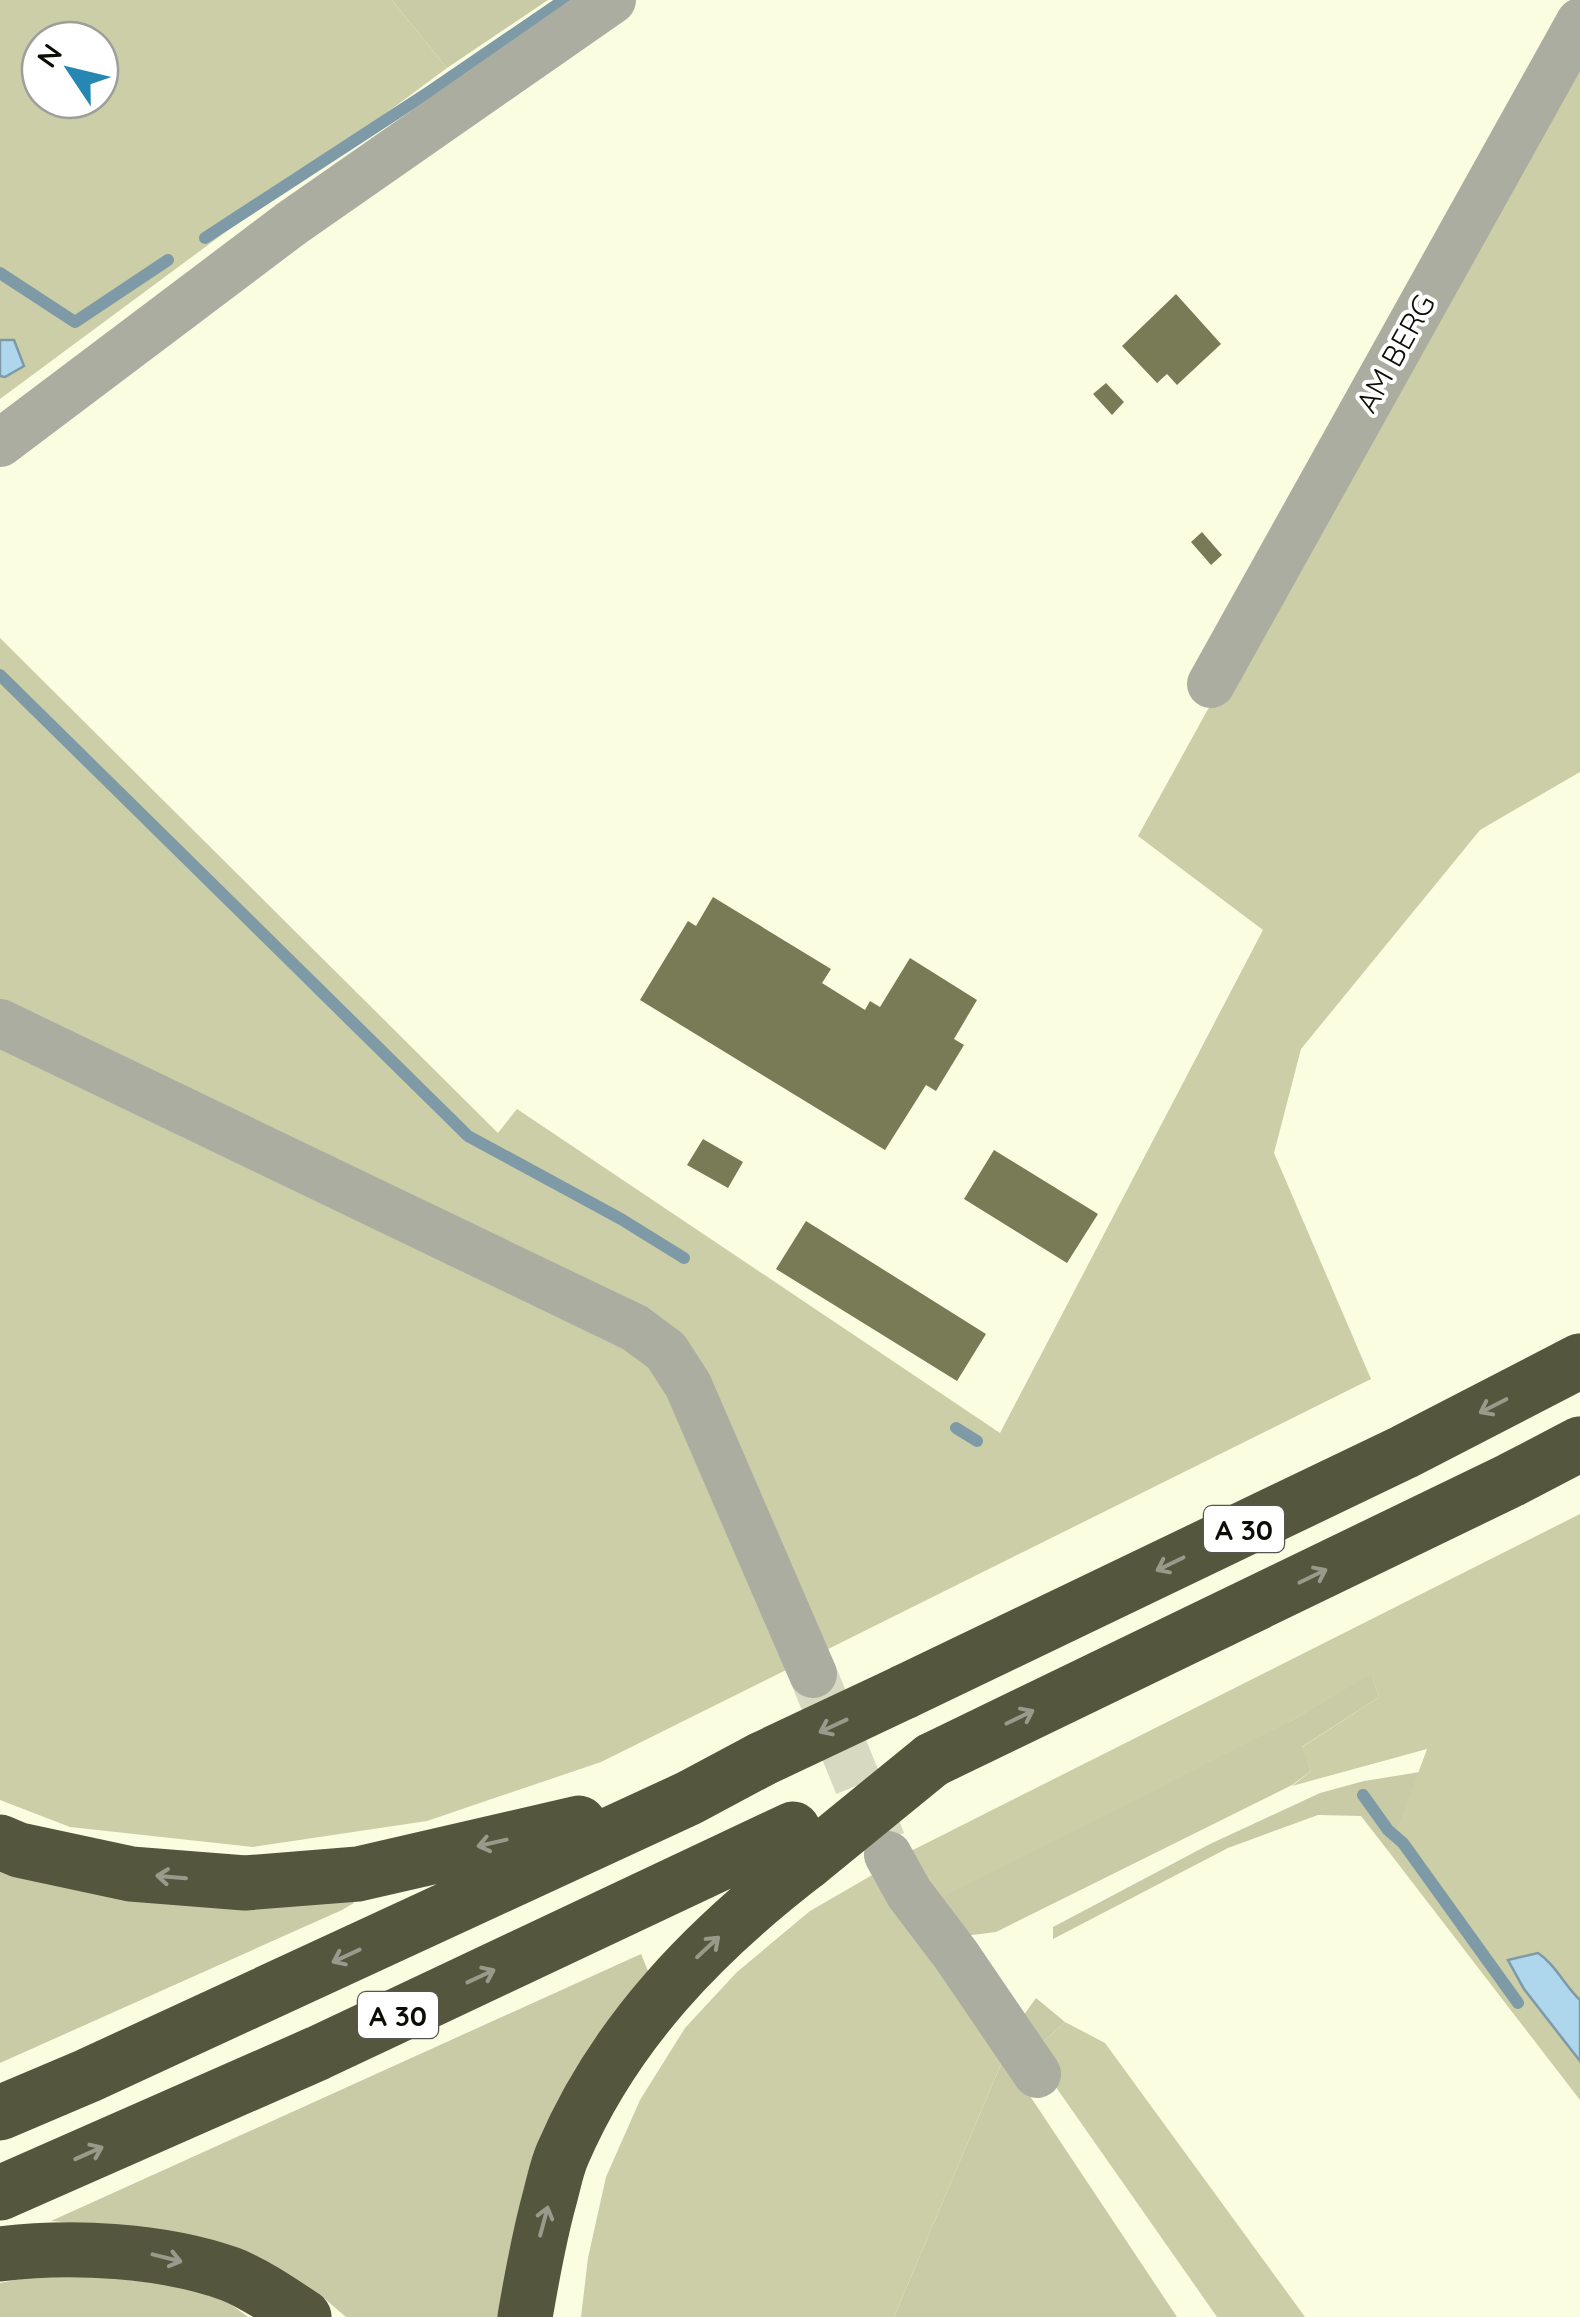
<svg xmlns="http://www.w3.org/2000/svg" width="1580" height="2317" viewBox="0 0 1580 2317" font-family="Quicksand,sans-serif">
  <rect width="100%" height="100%" fill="#fbfde1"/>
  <path fill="#c9cba7" d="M392,0H548L447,68Z
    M1371,1673L1379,1697L1302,1747L1311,1771L1292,1785L996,1932L956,1937L907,1853L1289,1722Z
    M1420,1772L1389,1852L1361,1816L1318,1815L1228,1848L1053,1939V1927L1210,1844L1320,1793L1364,1781Z
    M0,1862L351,1892L354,1903L342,1910L0,2063Z
    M641,1954L651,1978L508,2317H346L325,2299L236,2256L160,2231L51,2221Z
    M1036,1998L1065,2022L1043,2042L1021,2019Z
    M1004,2057L1177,2317H894Z
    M145,2275L216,2293L248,2317H0V2283L30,2277Z"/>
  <path fill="#cbcea6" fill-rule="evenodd" d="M0,0H392L447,68L0,399ZM40,40H100V100H40Z
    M1580,35V772L1480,830L1301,1049L1274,1153L1371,1379L601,1762L427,1821L253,1847L70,1827L0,1800V638L498,1133L517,1109L1000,1433L1263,930L1138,836Z
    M1580,1514V2100L1389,1852L1427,1749L1292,1786L1311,1771L1301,1748L1379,1697L1371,1674L1289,1722L940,1899L907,1853Z
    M874,1874L1004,2057L894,2317H581L588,2258L606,2177L640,2100L685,2028L737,1972L810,1911Z
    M1065,2022L1105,2043L1305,2317H1217L1039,2063L1043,2042Z"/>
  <path fill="#aed7ed" stroke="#7e9aa7" stroke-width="2.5" d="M0,340H14L24,366L5,377L0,376Z
    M1538,1953C1556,1965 1564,1985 1580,2000V2061L1524,1989L1508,1960Z"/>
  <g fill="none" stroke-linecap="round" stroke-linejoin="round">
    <path stroke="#7e9aa7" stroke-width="12" d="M205,238L429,92L564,0
      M0,273L75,322L168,260
      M0,675L468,1136L621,1219L684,1258
      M956,1428L977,1441
      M1363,1795L1388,1830L1403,1843L1518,2003"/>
  </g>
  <path fill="#797b56" d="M1176,294L1221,344L1177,385L1167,374L1157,383L1122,346Z
    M1106,383L1124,402L1112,415L1093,394Z
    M1202,532L1222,555L1211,565L1191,542Z
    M713,897L831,969L822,983L865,1010L870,1001L880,1007L910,958L977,1000L954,1039L964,1045L936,1091L926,1085L885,1150L640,1000L688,921L696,926Z
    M703,1139L743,1162L728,1188L687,1165Z
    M994,1150L1098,1214L1067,1263L964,1199Z
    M806,1221L986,1334L957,1381L776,1269Z"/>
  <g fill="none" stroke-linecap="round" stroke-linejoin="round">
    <path stroke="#d7d9c0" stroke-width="48" stroke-dasharray="48 24" stroke-linecap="butt" d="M813,1674L882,1842"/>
    <path stroke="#acada1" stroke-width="48" d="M0,443L292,223L612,0
      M1211,684L1580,22
      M0,1023L635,1328L666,1351L688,1385L813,1674
      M888,1855L909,1893L956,1955L1037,2074"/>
    <path stroke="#55563e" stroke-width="55" d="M904,1692L1404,1452L1580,1361
      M932,1760L1511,1480L1580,1444
      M0,1842L19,1850L131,1874L245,1883L358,1874L579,1823
      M0,2113L87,2076L689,1798L762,1759
      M0,2193L318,2053L793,1829
      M0,2254C71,2245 163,2250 230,2274C254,2283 283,2303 304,2317
      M525,2317C532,2276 539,2237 550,2197C554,2182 557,2166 563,2153C615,2032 704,1941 807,1862"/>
    <path stroke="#55563e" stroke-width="55" d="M762,1759L904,1692
      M807,1862L932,1760"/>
  </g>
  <defs><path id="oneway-shaft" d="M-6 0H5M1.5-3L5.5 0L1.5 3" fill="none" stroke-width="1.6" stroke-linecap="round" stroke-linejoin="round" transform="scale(2.5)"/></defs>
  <g stroke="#999a8b">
    <use href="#oneway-shaft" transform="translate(1493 1406) rotate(153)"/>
    <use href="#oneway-shaft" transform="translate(1170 1564) rotate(154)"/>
    <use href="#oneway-shaft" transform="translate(1313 1576) rotate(-26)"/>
    <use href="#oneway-shaft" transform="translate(1020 1717) rotate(-26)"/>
    <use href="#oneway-shaft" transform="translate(833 1726) rotate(155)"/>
    <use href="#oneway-shaft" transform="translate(492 1843) rotate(167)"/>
    <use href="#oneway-shaft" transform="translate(171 1877) rotate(-175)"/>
    <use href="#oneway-shaft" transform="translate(708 1947) rotate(-43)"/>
    <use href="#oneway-shaft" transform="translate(346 1956) rotate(155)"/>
    <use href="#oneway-shaft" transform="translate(481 1976) rotate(-25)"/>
    <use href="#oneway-shaft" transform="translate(89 2153) rotate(-24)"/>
    <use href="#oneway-shaft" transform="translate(544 2221) rotate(-75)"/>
    <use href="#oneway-shaft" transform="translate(167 2258) rotate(14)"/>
  </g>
  <g text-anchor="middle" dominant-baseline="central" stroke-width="8" stroke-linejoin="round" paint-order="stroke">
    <g fill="#fff" stroke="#565650" stroke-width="2.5">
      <rect x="1204" y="1506" width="80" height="46" rx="8"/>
      <rect x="358" y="1992" width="80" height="46" rx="8"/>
    </g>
    <g font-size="28" font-weight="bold" fill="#0d0d05">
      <text x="1244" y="1529">A 30</text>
      <text x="398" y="2015">A 30</text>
    </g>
    <g font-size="30" fill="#0d0d05" stroke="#fff">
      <text transform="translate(1395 353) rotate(-61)">AM BERG</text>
    </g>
  </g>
  <g transform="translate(70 70) rotate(305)"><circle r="48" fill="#ffffff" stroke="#9e9e9b" stroke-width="2.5"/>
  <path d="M0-8L18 38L0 25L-18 38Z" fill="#2688b2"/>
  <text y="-15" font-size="28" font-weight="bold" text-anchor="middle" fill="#0d0d05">N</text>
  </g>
</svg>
